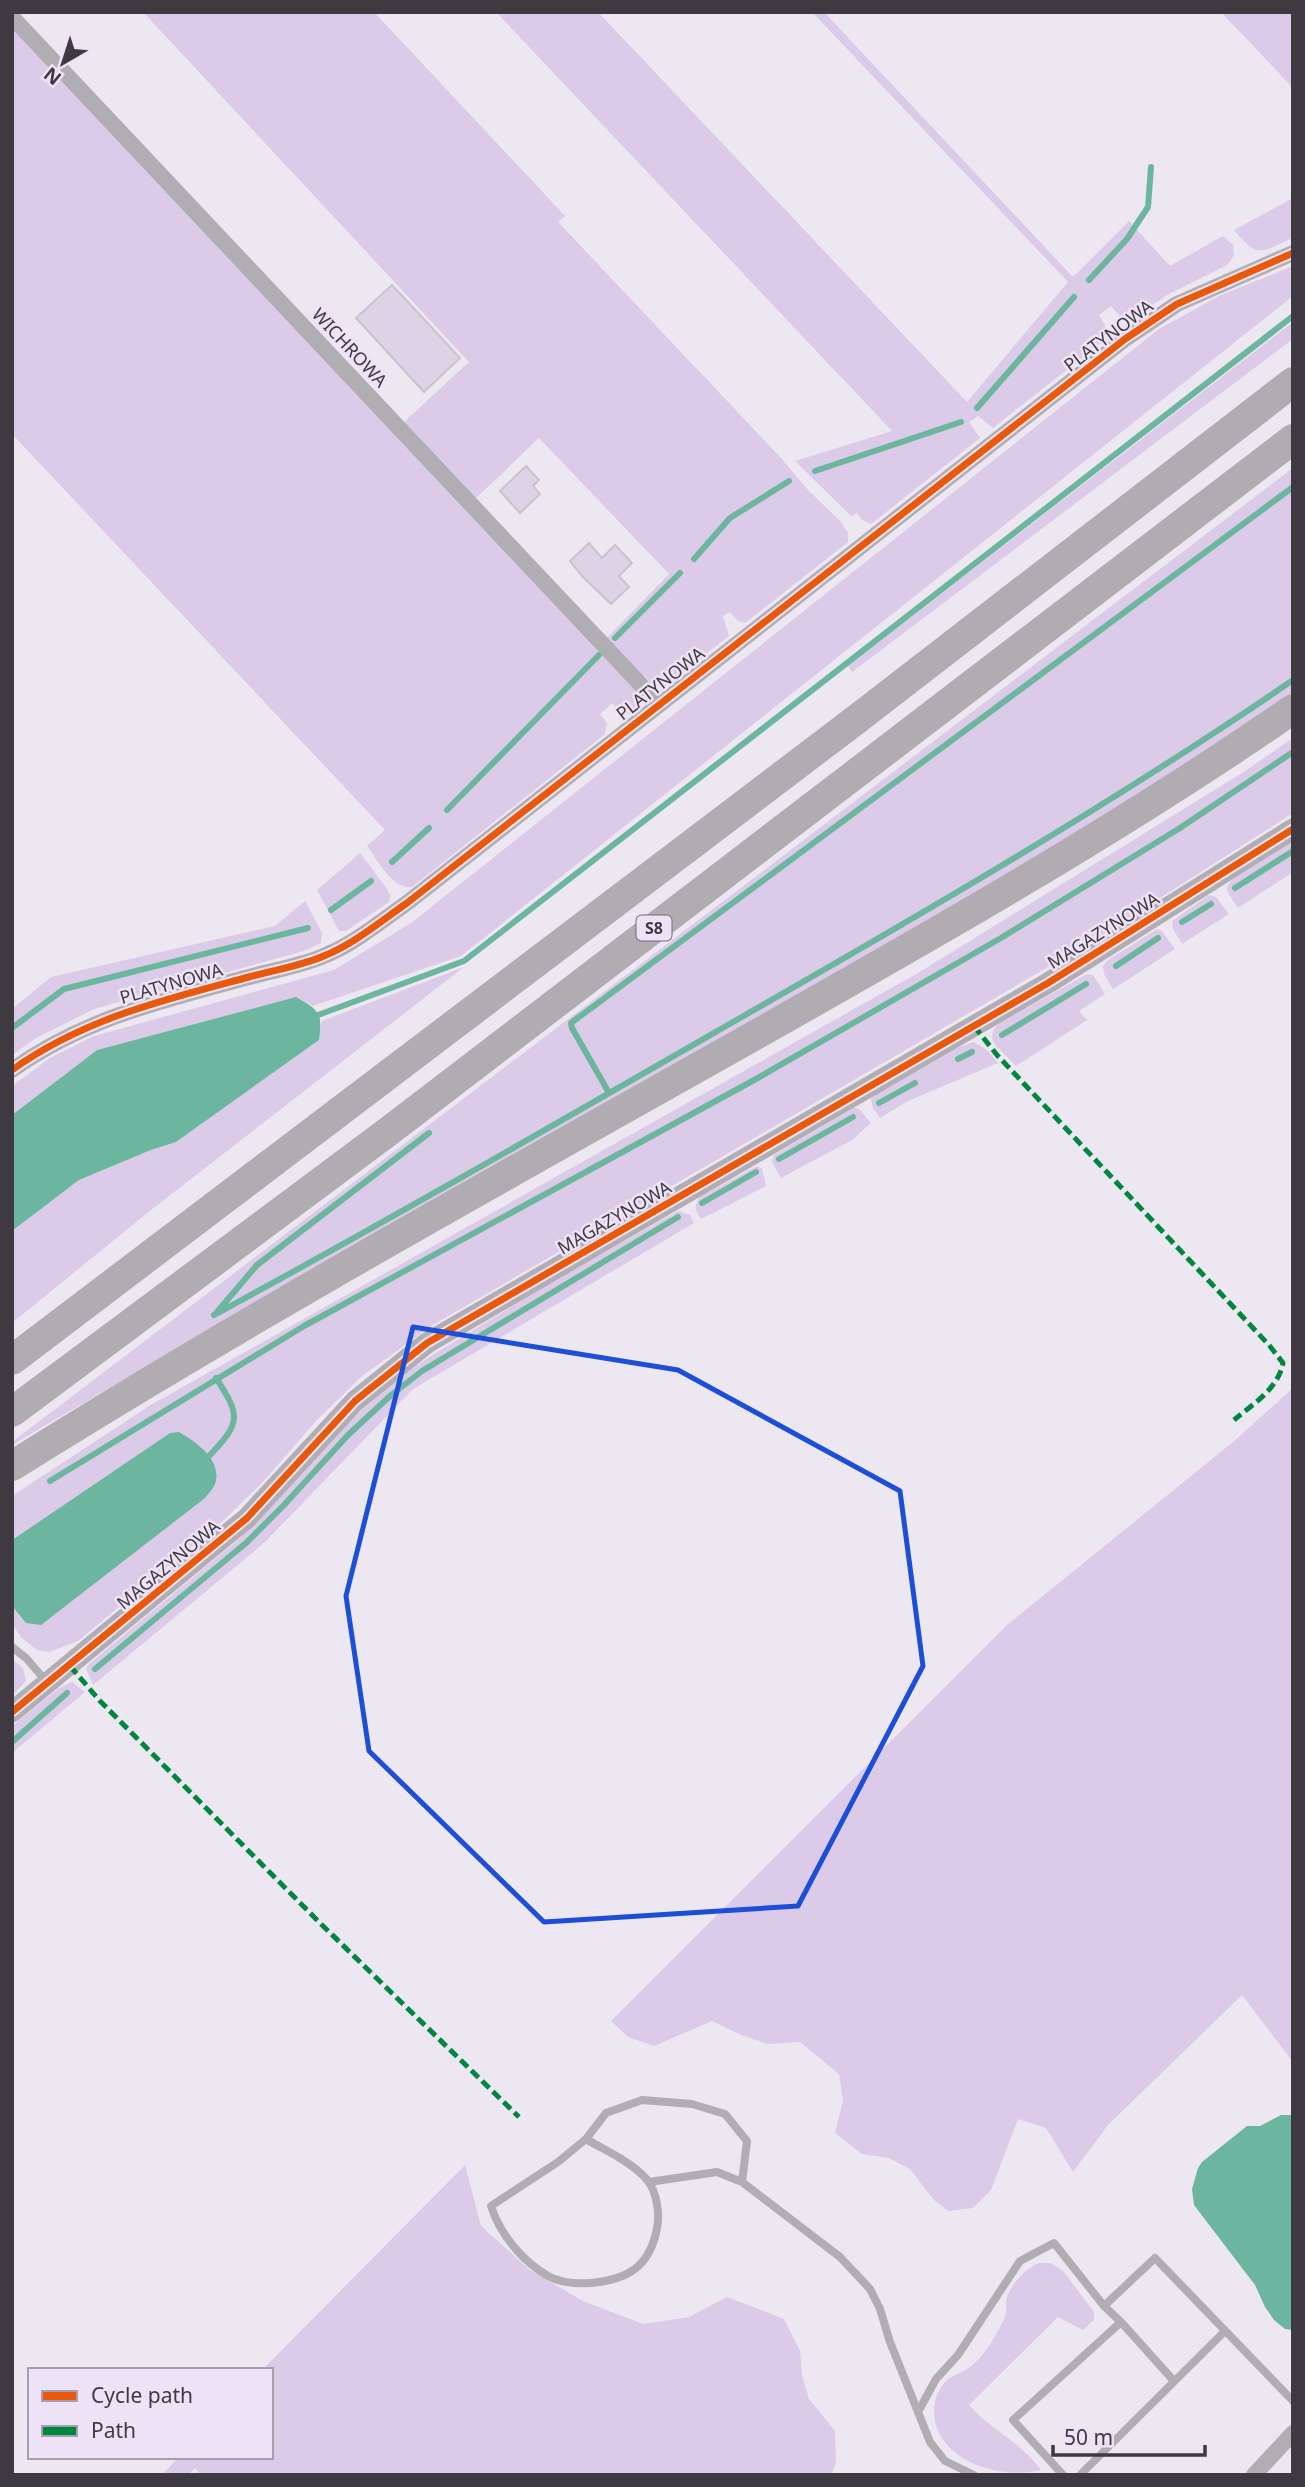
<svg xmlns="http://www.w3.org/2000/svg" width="1305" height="2487" viewBox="0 0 1305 2487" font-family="'Noto Sans',sans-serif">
  <rect width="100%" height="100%" fill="#ede7f2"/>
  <path fill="#dbcae8" d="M143,12H374L565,216L558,222L781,458L809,491L841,522L848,533V542L745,623L738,621L730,612L723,616L729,636L665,686C655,687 651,684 645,676L642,677L605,640L669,574L539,438L475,499L403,423L469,362Z
    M496,12H598L967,402L1068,282L812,12H824L1073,277L1129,221L1170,266L1223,236L1233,245L1234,256L1227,265L1167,295L1129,321L1122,319L1111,306L1099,315L1107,329V338L993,428L978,416L969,422L980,438L871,524L862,520L857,513L851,516L795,461L892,431Z
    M1221,12H1293V88Z
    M12,24L630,683L639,695L641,705L630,714L619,711L612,703L600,714L607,723L605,734L412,887C391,889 378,860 367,846L385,830L12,434Z
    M1293,198V238C1260,252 1259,260 1234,230Z
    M1293,266V296L461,956L313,1006L296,997L97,1050L12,1115V1086L50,1058L94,1036L334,970L411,923L1159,329L1221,295Z
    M1293,322V339L852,672L848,666Z
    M1293,468V695C1094,831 883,949 673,1067C452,1192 231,1316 12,1445V1442Z
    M1293,738V813L1096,939L433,1325L362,1376L316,1421L262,1483L225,1519L78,1641L49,1652L37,1650L22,1638L12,1624V1606L26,1623L170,1433L12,1540V1496L149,1406L918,973L1242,773Z
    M1293,841V872L1238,908L1228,893L1227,887L1232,880Z
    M360,853L387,889L390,895L389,902L346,931H339L317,890Z
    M1209,895L1216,897L1229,914L1182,944L1173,929L1172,921Z
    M305,901L322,933L321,943L307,950L94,1009L36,1038L12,1055V1009L51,977L275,926Z
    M1157,929L1161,930L1175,949L1113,989L1104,974L1103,966L1108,960Z
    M464,967L151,1210L12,1323V1231L79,1180L151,1150L176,1142L319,1040L322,1021Z
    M1087,974L1093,975L1105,994L1079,1011L1087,1020L1016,1066L995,1045L992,1039L993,1031L998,1024Z
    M974,1042L987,1050L998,1063L908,1101L880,1118L873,1108L871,1100L873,1096L959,1047Z
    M854,1108L859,1109L871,1123L852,1140L781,1178L772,1162L774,1155Z
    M757,1166L762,1169L766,1186L701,1219C695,1210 693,1207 700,1197Z
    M678,1211L690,1215L694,1223L413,1389L264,1543L93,1685L86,1669L89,1664L238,1540L351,1420L389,1385L426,1359L552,1282Z
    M1293,1388V2062L1242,1995L1108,2125L1073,2172L1046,2128L1018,2119L991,2190L973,2208L948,2211L934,2200L910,2169L889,2158L862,2154L835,2133L843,2101L839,2074L800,2042L768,2044L741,2035L712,2021L654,2046L628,2037L611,2021L1007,1625L1233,1442Z
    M12,1659L23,1668L26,1681L12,1696Z
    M72,1682L85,1692L12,1753V1726L59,1688Z
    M465,2165L481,2226L530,2270L583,2301L643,2324L689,2317L727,2297L784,2319L800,2351L802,2375L809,2399L835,2431L836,2463L831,2475H201L195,2468L188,2475H162L179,2457H271V2370H262Z
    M1039,2263H1050L1063,2271L1094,2312V2320L1083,2330L1058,2317L969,2405C991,2430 1022,2443 1041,2470C1003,2479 946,2465 935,2422C933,2413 934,2399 939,2391C948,2375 954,2377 967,2369C977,2363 986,2351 992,2341C997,2332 1004,2323 1006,2312C1007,2307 1005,2301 1007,2297C1012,2283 1026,2268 1039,2263Z"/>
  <path fill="#6cb69f" d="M296,997C319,1010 323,1013 319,1040L176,1142L151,1150L79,1180L12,1231V1115L97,1050Z
    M179,1432C196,1442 223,1460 215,1484C213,1489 208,1494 205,1498L41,1625L26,1623L12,1606V1540L170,1433Z
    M1281,2115H1293V2330L1285,2329L1274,2320L1265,2307L1255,2285L1194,2205L1192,2189L1198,2168L1202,2162L1247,2126H1260Z"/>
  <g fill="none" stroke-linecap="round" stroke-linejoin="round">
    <path stroke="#6cb69f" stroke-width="6" d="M1089,280L1127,239L1148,207L1151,167
      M977,408L1074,297
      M815,471L961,422
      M694,559L730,518L789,481
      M615,638L680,573
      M447,810L599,655
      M392,862L429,828
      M1235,888L1293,851
      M331,910L371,881
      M1182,922L1211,904
      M1116,966L1158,938
      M318,1015L464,961L1293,316
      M12,1028L64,989L308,928
      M1002,1035L1086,984
      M958,1059L972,1052
      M609,1093L572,1028L571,1023L1293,487
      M879,1103L915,1083
      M779,1159L853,1117
      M702,1203L756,1172
      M217,1312L257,1265L429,1133
      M214,1315C391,1219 566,1118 740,1018C927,911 1115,802 1293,680
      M209,1456C241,1423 241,1416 216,1378
      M50,1481L304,1326L756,1079L1001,938L1180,828L1293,752
      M95,1669L246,1543L284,1505L348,1435L390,1396L422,1371L678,1217
      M12,1742L67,1693"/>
  </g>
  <path fill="#ddd2e6" stroke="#c8c4cc" stroke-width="2" d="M392,285L460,358L424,392L356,318Z
    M526,466L539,480L533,486L540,494L520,513L500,491Z
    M589,543L602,558L615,545L632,563L619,576L629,587L611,604L582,576L570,561Z"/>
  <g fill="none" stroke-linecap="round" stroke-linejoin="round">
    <path stroke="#b1aeb3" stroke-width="8" d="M12,1647L26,1658L46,1681
      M586,2139C606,2151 634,2163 648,2181C657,2193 660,2215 657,2228C650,2267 627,2280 590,2283C575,2284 561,2283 548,2276C522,2261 500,2234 491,2206L558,2162L586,2139L606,2113L642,2100L692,2104L725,2114L747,2141L742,2182
      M649,2182L717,2172L742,2182L840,2257L870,2289L880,2309L890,2342L930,2442L945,2461L974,2475
      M1121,2322L1174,2381
      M918,2412L936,2379L958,2355L1020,2261L1054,2243L1104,2306L1155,2258L1293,2401
      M1063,2475L1013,2420L1121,2322L1104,2306
      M1080,2475L1225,2331"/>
    <path stroke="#b1aeb3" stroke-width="16" d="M12,17L659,704
      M12,1070C85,1018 164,1000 249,977C274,970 302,966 326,955C355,943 381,921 407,903L1125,339L1177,304L1293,253
      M1254,2475L1293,2433"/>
    <path stroke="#b1aeb3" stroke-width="21" d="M12,1712L247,1518L355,1401L427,1343L1048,983L1293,829"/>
    <path stroke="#b0acb2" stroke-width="30" d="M12,1360L857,719L1293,382
      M12,1412L389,1131L1293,439
      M12,1466C251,1316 498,1180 743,1042C929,937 1117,831 1293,709"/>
    <path stroke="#00873e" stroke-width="5" stroke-dasharray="10 5" stroke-linecap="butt" d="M974,1026L997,1055L1269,1345L1283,1363C1278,1389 1253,1404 1234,1420
      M70,1666L100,1701L319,1922L519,2117"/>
    <defs>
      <path id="cycleway" d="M12,1070C85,1018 164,1000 249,977C274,970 302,966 326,955C355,943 381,921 407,903L1125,339L1177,304L1293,253
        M12,1712L247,1518L355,1401L427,1343L1048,983L1293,829"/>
    </defs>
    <use href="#cycleway" stroke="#eee3f6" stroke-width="11"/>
    <use href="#cycleway" stroke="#e8590c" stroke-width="7"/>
  </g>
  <path fill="none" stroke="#1d4ed8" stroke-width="5" stroke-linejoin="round" d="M413,1327L678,1370L900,1491L923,1666L798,1906L544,1922L369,1751L346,1596Z"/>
  <g text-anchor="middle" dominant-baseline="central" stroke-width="5" stroke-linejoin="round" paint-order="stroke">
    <rect fill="#eee3f6" stroke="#746d78" stroke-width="2" x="636.5" y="915.5" width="35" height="25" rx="5"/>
    <g font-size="16" font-weight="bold" fill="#3f3a42">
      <text x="654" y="928">S8</text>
    </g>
    <g font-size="18" fill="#3f3a42" stroke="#eee3f6">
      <text transform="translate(1108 335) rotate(-37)">PLATYNOWA</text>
      <text transform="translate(350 347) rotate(47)">WICHROWA</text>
      <text transform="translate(660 683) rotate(-38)">PLATYNOWA</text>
      <text transform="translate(1103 930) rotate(-32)">MAGAZYNOWA</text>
      <text transform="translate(171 983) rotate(-16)">PLATYNOWA</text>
      <text transform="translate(614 1217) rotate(-30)">MAGAZYNOWA</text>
      <text transform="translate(168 1564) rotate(-40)">MAGAZYNOWA</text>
    </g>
  </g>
  <rect width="1305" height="2487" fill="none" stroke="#3f3a42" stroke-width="28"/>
  <rect x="28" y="2368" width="245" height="91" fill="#eee3f6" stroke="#a89fae" stroke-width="2"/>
  <rect x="42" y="2391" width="35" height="10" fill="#e8590c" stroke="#a89fae" stroke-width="2"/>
  <text x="91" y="2403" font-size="21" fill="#3f3a42">Cycle path</text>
  <rect x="42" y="2426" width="35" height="10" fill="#00873e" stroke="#a89fae" stroke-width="2"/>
  <text x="91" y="2438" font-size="21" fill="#3f3a42">Path</text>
  <g transform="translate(63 63) rotate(219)" stroke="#eee3f6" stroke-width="5" paint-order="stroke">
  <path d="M0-5L12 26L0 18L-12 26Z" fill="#3f3a42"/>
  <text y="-10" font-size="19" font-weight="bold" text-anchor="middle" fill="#3f3a42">N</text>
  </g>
  <path d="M1053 2445v10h152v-10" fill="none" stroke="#3f3a42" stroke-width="3.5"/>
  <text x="1064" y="2445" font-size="21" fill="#3f3a42" stroke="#eee3f6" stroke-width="5" paint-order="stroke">50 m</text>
</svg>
